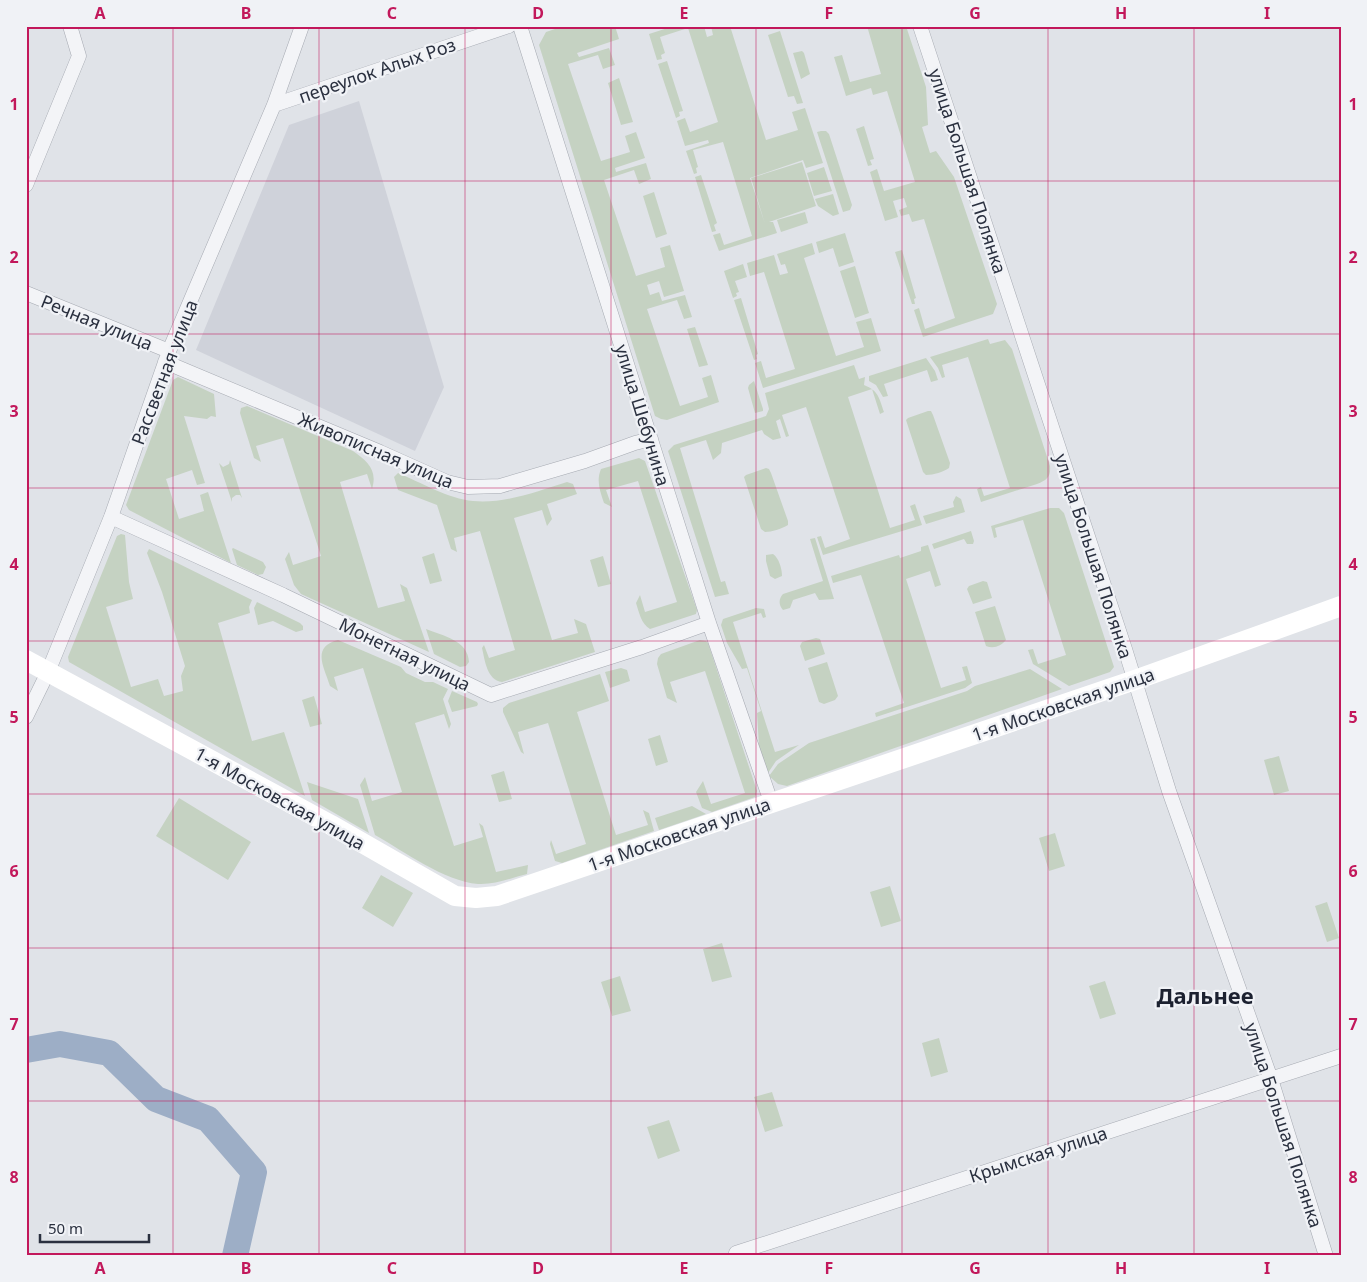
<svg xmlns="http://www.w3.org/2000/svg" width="1367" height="1282" viewBox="0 0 1367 1282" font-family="'Noto Sans',sans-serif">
  <rect width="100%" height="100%" fill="#e0e3e8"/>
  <path fill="#cfd2da" d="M359,101L444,387L415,451L196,350L289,125Z"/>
  <path fill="#c5d2c2" d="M564,26H615L619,39L577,53L579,57L609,48L615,65L603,69L598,55L568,64L601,161L630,152L625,136L636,132L645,158L615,168L616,172L646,163L651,179L639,184L634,170L604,180L636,276L665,267L660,248L670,245L684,291L664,297L659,281L647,285L650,295L659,292L662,301L685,295L692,317L684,319L677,300L647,309L680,406L708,397L702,378L711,375L719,402L667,420L661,419L655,416L539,45L546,32Z
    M674,26H704L707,37L713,35L711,26H730L766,140L798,130L792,112L805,108L823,163L806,168L803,160L750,178L765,224L751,178L802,162L816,206L769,222H773L777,233L719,251L713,235L720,233L724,245L752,236L723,142L693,150L698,167L696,168L697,173L694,174L686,151L709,143L708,140L685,146L677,121L685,118L690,132L718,122L688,28L660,37L665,53L661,55L662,59L657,60L649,34Z
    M867,26H906L926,87L928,125L922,127L930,153L936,151L954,177L997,304L993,314L923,337L914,310L919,308L925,329L955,318L924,219L912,222L909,214L901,216L899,210L907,207L904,198L893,201L898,217L885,221L870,172L877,169L884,191L915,182L887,91L873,95L871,88L846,96L834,57L842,55L850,82L881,74Z
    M780,31L803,103L797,104L794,96L788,97L768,35Z
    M802,51L804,53L810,74L801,79L793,53Z
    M667,61L683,111L679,112L680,116L676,118L658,64Z
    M619,78L633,122L621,125L608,83Z
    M864,126L874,159L870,160L872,165L868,166L856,129Z
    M821,131H826L829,134L852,205L850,210L843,212L817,132Z
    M824,167L832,191L814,196L807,173Z
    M701,175L717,223L714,225L716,231L712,232L695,177Z
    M654,192L667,234L656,238L643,196Z
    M833,194L839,214L833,216L818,206L815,199Z
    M805,212L808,223L781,232L777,220Z
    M845,233L854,262L839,267L833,248L819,253L816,242Z
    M812,243L815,254L804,258L836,356L864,347L856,322L871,318L881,351L763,388L755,363L761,361L766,378L795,369L764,272L750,276L747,263L774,255L780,275L788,273L785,264L781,265L777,254Z
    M902,250L916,298L914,299L915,304H912L895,252Z
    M743,264L747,277L735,281L739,292L736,293L737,296L733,298L724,271Z
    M855,266L869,313L855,318L840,271Z
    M741,298L758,354L756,355L757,359L754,360L734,300Z
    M695,327L708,365L699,367L687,329Z
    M988,339L990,344L1005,340L1012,349L1050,466C1051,477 1047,480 1037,484L981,502L977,489L981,487L984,496L1010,488L968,357L942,365L945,377L942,378L938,368L930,357Z
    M926,358L935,371L938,380L931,382L927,370L884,384L888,396L883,397L876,385L869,381V376Z
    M854,365L859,379L865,377L864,385C879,391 879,398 884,412L880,414L872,389L848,397L890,528L915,520L910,506L915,504L922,525L823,555L817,537L821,536L825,548L850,539L806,407L782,415L789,436L786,437L780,419L776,421L781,438L773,440L764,434L762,430L722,443L721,453L713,460L706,440L680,448L721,582L725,581L729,594L715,597L668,451L674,445L766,416L769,409L765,393Z
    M178,377L214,394L216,417L211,416L207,419L184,416L205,483L197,485L192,470L166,479L179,519L204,511L200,495L208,492L231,563L129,510L126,505L173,380Z
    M754,381L763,409V411L755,413L748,388L749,385Z
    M247,406L353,451C367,461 378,470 372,489L367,474L340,482L378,608L405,601L400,584L407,588L429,652L301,594L294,585L285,559L289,552L293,565L321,556L283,438L256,446L261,462L254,458L240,413L241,408Z
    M928,411H931L933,415L950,463L949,468C943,472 934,475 926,475L923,472L906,420L908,418Z
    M639,458L645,461L697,610L696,614L650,629C641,624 639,612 636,603L640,595L645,612L677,602L638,481L606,490L612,507L604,503C600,491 596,481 601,469Z
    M230,460L242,498L240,495H236L232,498V502L219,463L223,467L229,464Z
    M766,468L769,469L771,473L788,521V525C781,529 772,532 765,532L761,529L744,477L746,475Z
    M398,473C420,482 449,499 473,501C505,504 538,491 567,482L573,484L577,494L547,504L552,519L547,526L542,510L514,518L552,640L578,633L574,619L586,624L595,652L502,682C487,680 485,661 482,648L484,645L489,658L515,650L480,531L454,538L457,552L451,549L437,505L398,490L394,477Z
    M956,496L961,499L965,512L926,524L923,516L954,507L953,502Z
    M1050,508H1059L1064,513L1114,667L1110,672L1069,686L1033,664L1028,650L1033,649L1038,664L1066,655L1023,520L995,528L997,537L994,538L991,526Z
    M971,531L974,541L973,544H967L964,539L934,549L932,544Z
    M121,534L125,535L129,582L133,599L106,607L131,687L158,679L164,696L183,691L181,676L185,666L162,592L147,553L149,549L252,600L249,607L250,613L218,623L252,741L284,732L305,796L69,662L68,657L117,536Z
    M815,538L834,599L819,600L815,593L793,600L790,608L783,610C778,605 779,598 783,594L823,581L810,539Z
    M928,545L941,585L935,587L930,571L906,579L941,688L966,680L962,667L967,666L972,683L965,688L876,717L875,713L904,703L861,575L833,583L831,576L899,555L900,558L921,551V547Z
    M233,548L263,562L266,567L263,574L258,575L237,565L232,549Z
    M434,553L442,581L430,584L422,557Z
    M773,554C779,558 782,569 782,576L775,579L770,576L766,561V555Z
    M603,556L611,584L598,587L590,560Z
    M983,581L987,582L992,598L973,604L967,589L969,586Z
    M257,602L300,623L303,626V630L296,632L273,621L258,625L254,608Z
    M995,606L1006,640C1001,646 994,649 986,646L975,612Z
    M756,608L764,609L766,617L763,618L761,613L733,622L775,752L799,745L776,761L768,773L759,746L757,713L761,711L747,668L742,669L727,643L721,625L723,619Z
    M426,629C443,636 468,640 469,662L466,666L460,667L434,654Z
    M816,638L820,639L825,654L805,661L800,646L802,642Z
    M338,640L401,667L406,673L425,682H433L448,689L443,699L451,724L449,729L444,714L415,723L454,846L483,837L479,823L483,826L496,872L528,865L527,874C511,878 494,885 478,884C444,881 405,852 375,835L360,785L365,777L372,801L402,792L363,668L334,677L338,691L330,686C324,667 311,647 338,640Z
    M700,640L706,641L708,643L757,791L755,797L712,812L702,808L696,792L703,781L711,804L745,793L705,671L670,682L677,703L667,698L657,664L658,658L661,654Z
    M827,662L838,696L835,700L824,704L819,702L808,668Z
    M621,668L627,670L630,681L610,688L605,672Z
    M1030,669L1062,689L787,786L778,784L769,776L778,764L809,743L967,691L975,686Z
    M600,674L609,701L577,712L616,835L648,825L643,810L649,813L654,831L562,863L555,861L550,844L551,840L556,854L586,844L548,723L518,732L524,754L521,752L503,712V708L509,703Z
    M452,691L477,702L478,704L477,706L452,712L448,701Z
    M314,696L322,724L310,727L302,700Z
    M660,735L668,762L656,766L648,739Z
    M1279,756L1289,791L1274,795L1264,760Z
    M504,771L512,799L499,802L491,775Z
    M307,782L358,799L369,833L312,800Z
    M179,798L251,842L228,880L156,836Z
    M692,806L706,814L659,830L655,818Z
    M1055,833L1065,866L1049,871L1039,838Z
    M381,875L413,893L393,927L362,908Z
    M890,886L901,921L881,927L870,892Z
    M1327,902L1339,938L1327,942L1315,906Z
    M722,943L732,977L712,982L703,949Z
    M620,976L631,1011L612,1016L601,982Z
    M1105,981L1116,1014L1100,1019L1089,986Z
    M939,1038L948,1072L931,1077L922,1043Z
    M772,1092L783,1126L765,1132L754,1097Z
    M669,1120L680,1151L658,1159L647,1127Z"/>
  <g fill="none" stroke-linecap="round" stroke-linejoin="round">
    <path stroke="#9daec6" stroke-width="26" d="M26,1050L60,1044L109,1053L156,1099L208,1119L254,1172L235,1256"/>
    <defs>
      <path id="street" d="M520,26L709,623L771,802
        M920,26L1125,649L1169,791L1271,1079L1326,1256
        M274,105L509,26
        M26,185L79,56L70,26
        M26,293L169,351
        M165,362L380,452L447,482L468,487L500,486L585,461L635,443L651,439
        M111,517L283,595L491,695L642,647L709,623
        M26,717L48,672L111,517L169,351L274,105L302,26
        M736,1253L1341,1056"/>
    </defs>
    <use href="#street" stroke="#a6aab2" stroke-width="15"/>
    <use href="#street" stroke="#f3f4f7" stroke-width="14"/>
    <path stroke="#fff" stroke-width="20" d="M26,660L331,825L455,896L476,898L497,896L1135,680L1341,606"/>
  </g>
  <path fill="none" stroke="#c2185b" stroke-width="1" stroke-opacity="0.55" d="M173,26V1256M319,26V1256M465,26V1256M611,26V1256M756,26V1256M902,26V1256M1048,26V1256M1194,26V1256M26,181H1341M26,334H1341M26,488H1341M26,641H1341M26,794H1341M26,948H1341M26,1101H1341"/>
  <g text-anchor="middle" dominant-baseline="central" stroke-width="4.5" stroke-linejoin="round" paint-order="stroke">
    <g font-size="18" fill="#2a303f" stroke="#f0f2f6">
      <text transform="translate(377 70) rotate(-19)">переулок Алых Роз</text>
      <text transform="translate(968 171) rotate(72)">улица Большая Полянка</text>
      <text transform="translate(97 322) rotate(22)">Речная улица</text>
      <text transform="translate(164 372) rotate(-69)">Рассветная улица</text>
      <text transform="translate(643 415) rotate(73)">улица Шебунина</text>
      <text transform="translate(376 450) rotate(23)">Живописная улица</text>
      <text transform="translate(1094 556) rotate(72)">улица Большая Полянка</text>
      <text transform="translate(405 654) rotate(26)">Монетная улица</text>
      <text transform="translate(1063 704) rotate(-19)">1-я Московская улица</text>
      <text transform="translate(280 798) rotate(29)">1-я Московская улица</text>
      <text transform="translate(679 834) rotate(-19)">1-я Московская улица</text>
      <text transform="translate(1284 1125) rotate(72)">улица Большая Полянка</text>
      <text transform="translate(1038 1154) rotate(-18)">Крымская улица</text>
    </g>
    <g font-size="22" font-weight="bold" fill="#1c2130" stroke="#f0f2f6">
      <text x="1205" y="995">Дальнее</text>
    </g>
  </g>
  <rect width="1367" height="1282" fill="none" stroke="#f0f2f6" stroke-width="55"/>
  <path d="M40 1234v8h109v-8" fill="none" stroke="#2a303f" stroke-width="2.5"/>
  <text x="48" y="1234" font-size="15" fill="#2a303f" stroke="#f0f2f6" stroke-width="4" paint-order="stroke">50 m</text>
  <rect x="28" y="28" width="1312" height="1226" fill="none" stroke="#c2185b" stroke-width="2"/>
  <g font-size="16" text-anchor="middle" font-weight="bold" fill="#c2185b">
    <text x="100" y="19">A</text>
    <text x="246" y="19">B</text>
    <text x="392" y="19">C</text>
    <text x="538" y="19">D</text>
    <text x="684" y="19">E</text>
    <text x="829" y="19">F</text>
    <text x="975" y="19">G</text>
    <text x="1121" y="19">H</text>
    <text x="1267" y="19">I</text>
    <text x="14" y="110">1</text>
    <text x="1353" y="110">1</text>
    <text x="14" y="263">2</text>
    <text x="1353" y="263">2</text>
    <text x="14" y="417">3</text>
    <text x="1353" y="417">3</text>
    <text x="14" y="570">4</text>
    <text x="1353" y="570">4</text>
    <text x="14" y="723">5</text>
    <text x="1353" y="723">5</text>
    <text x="14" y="877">6</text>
    <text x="1353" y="877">6</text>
    <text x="14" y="1030">7</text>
    <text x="1353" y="1030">7</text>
    <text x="14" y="1183">8</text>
    <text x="1353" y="1183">8</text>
    <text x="100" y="1274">A</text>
    <text x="246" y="1274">B</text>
    <text x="392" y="1274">C</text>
    <text x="538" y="1274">D</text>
    <text x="684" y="1274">E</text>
    <text x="829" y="1274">F</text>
    <text x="975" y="1274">G</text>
    <text x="1121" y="1274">H</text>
    <text x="1267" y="1274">I</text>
  </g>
</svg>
